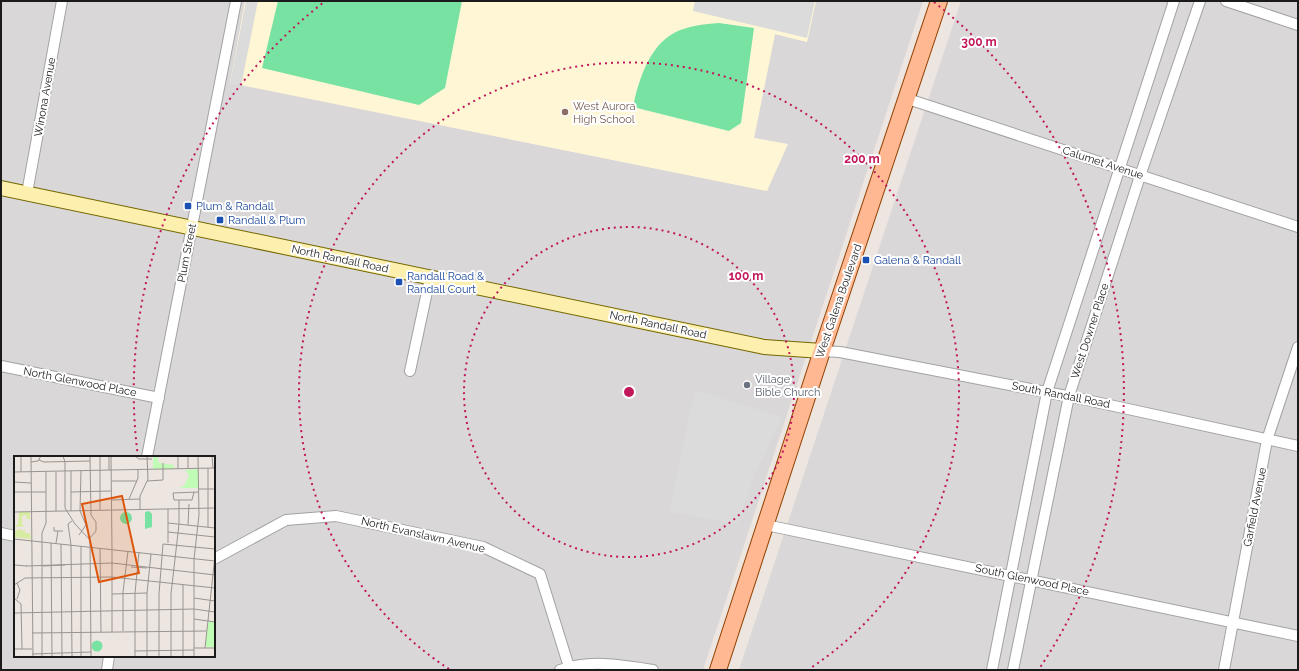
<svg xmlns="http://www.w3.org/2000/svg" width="1299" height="671" viewBox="0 0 1299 671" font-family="Raleway,sans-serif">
  <rect width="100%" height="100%" fill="#ede5df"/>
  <path fill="#d9d7d8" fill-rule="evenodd" d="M1,1H246L230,83L788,144L754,138L775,34L807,42L816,1H923L703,670H1ZM15,457H214V656H15Z
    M961,1H1298V670H739Z"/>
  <path fill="#fff6d6" d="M245,1H816L807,42L775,34L754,138L788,144L767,191L230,83Z"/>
  <path fill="#77e2a1" d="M278,1H462L445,88L419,105L262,68Z
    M719,23L754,28L741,123L729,131L633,107C638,82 649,46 674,33C687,26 704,24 719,23Z"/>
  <path fill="#dbdbdb" d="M246,1H258L241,86L230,83Z
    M695,1H815L807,38L693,11Z
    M695,390L782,417L755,474L737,524L669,512Z"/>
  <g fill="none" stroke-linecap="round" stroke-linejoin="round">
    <defs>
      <path id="minor" d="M1226,1L1298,25
        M908,99L1298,227
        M27,193L62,1
        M822,351L840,352L1082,399L1298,446
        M1,366L159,398
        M410,371L430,278
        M147,457L236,1
        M766,525L1298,636
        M1,533L15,536
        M214,559L286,520L336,516L483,547L540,574L569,667
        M107,670L109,656
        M560,670C589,659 622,665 653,670
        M992,670L1047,392L1174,1
        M1013,670L1069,396L1140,176L1200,1
        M1224,670L1267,440L1298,347"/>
      <path id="secondary" d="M1,188L764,347L822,351"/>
      <path id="primary" d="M718,670L822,351L939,1"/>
    </defs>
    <use href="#minor" stroke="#a2a2a2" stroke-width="12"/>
    <use href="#secondary" stroke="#736700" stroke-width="16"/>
    <use href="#primary" stroke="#914100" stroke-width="18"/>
    <use href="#minor" stroke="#fff" stroke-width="10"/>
    <use href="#secondary" stroke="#fdefae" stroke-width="14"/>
    <use href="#primary" stroke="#ffb892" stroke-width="16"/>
  </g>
  <g fill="none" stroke="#c2185b" stroke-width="2" stroke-dasharray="2 4">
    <circle cx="629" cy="392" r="165"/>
    <path d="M449 669A330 330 0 1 1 809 669"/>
    <path d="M138 457A495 495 0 0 1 324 2M934 2A495 495 0 0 1 1039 669"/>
  </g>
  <circle fill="#8d6e63" stroke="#fff" stroke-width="1.5" cx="565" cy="112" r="4"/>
  <g fill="#1a4fb4" stroke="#fff" stroke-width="1.5">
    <rect x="184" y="202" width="8" height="8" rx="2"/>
    <rect x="216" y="216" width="8" height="8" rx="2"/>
    <rect x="862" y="256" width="8" height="8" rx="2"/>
    <rect x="395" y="278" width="8" height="8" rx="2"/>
  </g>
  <circle fill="#6b7280" stroke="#fff" stroke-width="1.5" cx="747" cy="385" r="4"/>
  <g text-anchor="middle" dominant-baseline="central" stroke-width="4" stroke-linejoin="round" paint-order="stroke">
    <g font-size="11" fill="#1b1b1b" stroke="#fff">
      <text transform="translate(45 97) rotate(-80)">Winona Avenue</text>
      <text transform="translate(1103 163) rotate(18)">Calumet Avenue</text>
      <text transform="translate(187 253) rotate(-79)">Plum Street</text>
      <text transform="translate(340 259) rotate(12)">North Randall Road</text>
      <text transform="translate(839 301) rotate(-71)">West Galena Boulevard</text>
      <text transform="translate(658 325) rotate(12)">North Randall Road</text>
      <text transform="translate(1090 331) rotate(-72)">West Downer Place</text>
      <text transform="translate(80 382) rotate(11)">North Glenwood Place</text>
      <text transform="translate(1061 395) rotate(11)">South Randall Road</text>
      <text transform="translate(1255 507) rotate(-79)">Garfield Avenue</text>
      <text transform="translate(423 535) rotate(13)">North Evanslawn Avenue</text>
      <text transform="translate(1032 580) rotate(12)">South Glenwood Place</text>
    </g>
    <g font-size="11" fill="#785e54" stroke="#fff" text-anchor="start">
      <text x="573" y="106">West Aurora<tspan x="573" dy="13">High School</tspan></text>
    </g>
    <g font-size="11" fill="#164399" stroke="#fff" text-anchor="start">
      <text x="196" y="206">Plum &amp; Randall</text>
      <text x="228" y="220">Randall &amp; Plum</text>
      <text x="874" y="260">Galena &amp; Randall</text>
      <text x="407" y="276">Randall Road &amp;<tspan x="407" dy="13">Randall Court</tspan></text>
    </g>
    <g font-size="11" fill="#5b616d" stroke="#fff" text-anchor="start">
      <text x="755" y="379">Village<tspan x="755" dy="13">Bible Church</tspan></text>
    </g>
  </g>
  <g transform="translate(14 456)">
    <rect width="201" height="201" fill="#ede5df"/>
    <path d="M5,56H16V63H12L13,59L8,60V68L10,70L4,71L0,69H4ZM5,73L9,75L11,73V77H16L17,83L0,81V76Z" fill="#d6eca1"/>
    <path d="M139,0H143L145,7L160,9V13H139ZM184,13V32H165L170,30L175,19L171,14ZM194,166H201V191H191Z" fill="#c1fcb7"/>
    <path d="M135,55L138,58V71L131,73V56ZM106 62a6 6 0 1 1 12 0a6 6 0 1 1-12 0ZM77.5 190a5.5 5.5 0 1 1 11 0a5.5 5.5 0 1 1-11 0Z" fill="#77e2a1"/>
    <path fill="none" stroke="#999491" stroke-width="1" d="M7,0V16M17,0L19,201M49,0L51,6V52L61,68L76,84L77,201M86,0V54M97,0L98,93M121,0L125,3H138M164,0V13M174,0V13M198,0L199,12M25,4L30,6L76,5M17,6L24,5L27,0M95,14V0M97,14L201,12M0,16L97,14M98,25H123M133,25L149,24V7M0,26L17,27M185,33H201M0,36H32M57,36L97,35M159,37L160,44H178L180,36M159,37L184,36M115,43L124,22V14M97,44L126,43M126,53V40L134,23L133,0M154,53V87M42,55V16M57,55V15M0,56L201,52M154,67L201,72M174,69L175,48M40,71V75H49M194,71V12M154,76L201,81M65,79L72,69L66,55L67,15M76,82L82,75V66L77,59L76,0M0,83L201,105M37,87L38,201M42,87L44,75M47,88L48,201M67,90V201M86,92L87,176M98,94V176M0,109L13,110M12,110L98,107L201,119M29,110L51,109M117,111L133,112M0,129L11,122L98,121L201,132M98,138L133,137M0,142L7,148L8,193M180,142L201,145M3,143L6,134L3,127M0,157L180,153L201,156M180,163L201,166M109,175V136L114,95M18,177L192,175M180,192H201M191,192L201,100M0,193H18M121,195L180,194M18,198L77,196M28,201V77L32,67V16M58,201L57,89L54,68L58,65M121,201V137L125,96M133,201V137L137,98M145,201V138L149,88L201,93M157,201V138L165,68V44M169,201V129M180,201V103L185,59L184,0"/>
    <path fill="#de560d" fill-opacity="0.15" stroke="#de560d" stroke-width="2" d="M108,40L125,117L85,126L68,48Z"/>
    <rect width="201" height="201" fill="none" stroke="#1b1b1b" stroke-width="2"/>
  </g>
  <circle cx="629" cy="392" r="6" fill="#c2185b" stroke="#fff" stroke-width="2"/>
  <g font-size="12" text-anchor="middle" font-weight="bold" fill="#c2185b" stroke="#fff" stroke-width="4" stroke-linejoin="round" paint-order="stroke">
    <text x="979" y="46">300 m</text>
    <text x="862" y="163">200 m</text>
    <text x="746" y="280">100 m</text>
  </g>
  <rect width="1299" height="671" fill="none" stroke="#1b1b1b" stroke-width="4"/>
</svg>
